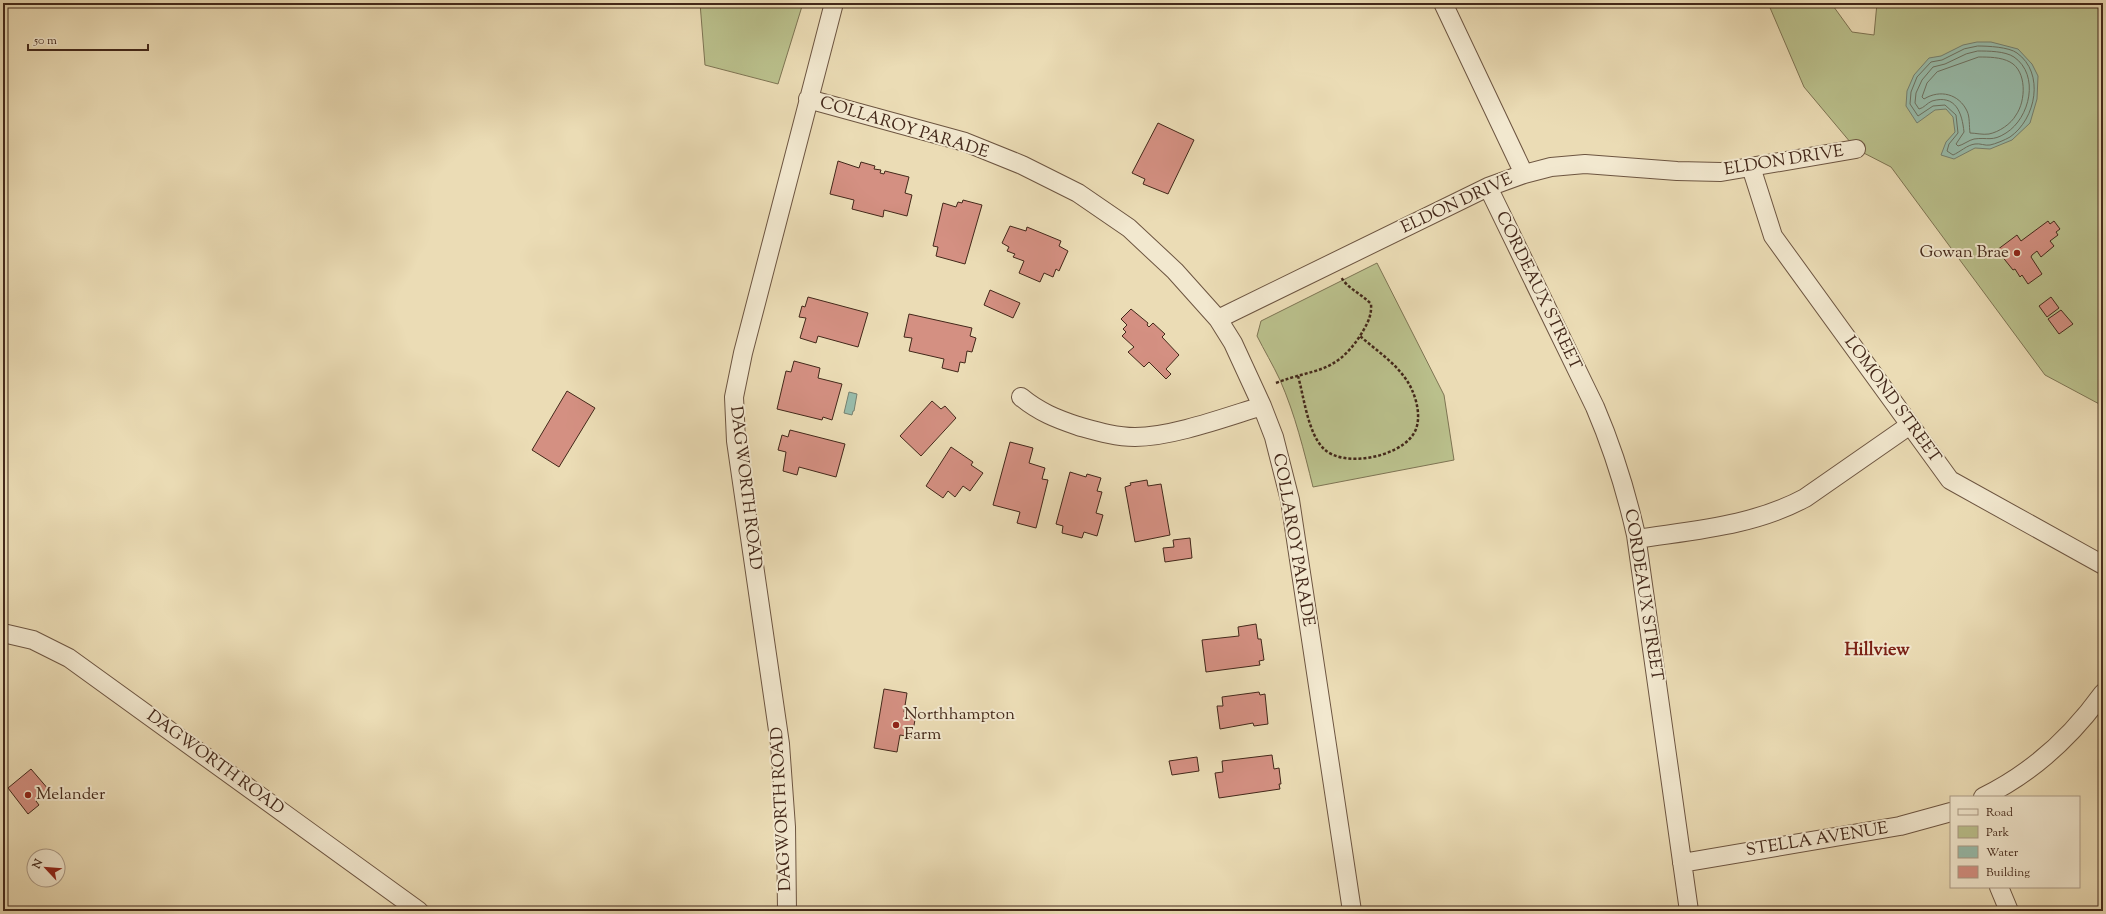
<svg xmlns="http://www.w3.org/2000/svg" width="2106" height="914" viewBox="0 0 2106 914" font-family="'Sorts Mill Goudy',serif">
  <rect width="100%" height="100%" fill="#ebdcb5"/>
  <filter id="stains"><feTurbulence type="fractalNoise" baseFrequency=".005" numOctaves="4"/><feColorMatrix values="0 0 0 0 .2 0 0 0 0 .09 0 0 0 0 .02 0 0 0 .5 -.17"/></filter>
  <radialGradient id="worn" r=".72"><stop offset=".6" stop-color="#630" stop-opacity="0"/><stop offset="1" stop-color="#630" stop-opacity=".3"/></radialGradient>
  <path fill="#bac08c" stroke="#7e7453" d="M700,3H803L778,84L705,65Z
    M1768,3H1831L1852,32L1874,35L1877,3H2103V406L2045,375L1891,167L1856,149L1804,87Z
    M1377,263L1444,395L1454,460L1313,487C1304,451 1295,414 1280,380C1273,365 1264,350 1257,336L1261,321Z"/>
  <path fill="#98bcab" stroke="#768171" d="M1977,42H1991L2018,49L2032,64L2038,76L2037,99L2030,123L2012,140L1990,149L1975,148L1954,159L1941,155L1946,142L1955,132L1953,117L1946,109L1935,110L1917,123L1906,106L1907,91L1914,75L1929,58L1941,56L1963,45Z
    M849,392L857,394L854,411H853L852,415L844,413Z"/>
  <g fill="none" stroke-linecap="round" stroke-linejoin="round">
    <path stroke="#6e7262" stroke-width="1" d="M1978,46C1988,46 2009,47 2017,53C2045,73 2036,119 2010,137C2005,140 1995,144 1990,145C1985,146 1980,143 1975,144C1967,145 1960,152 1953,155L1947,151L1949,144L1958,133L1956,115L1945,105L1933,106L1918,116L1910,104L1911,92L1917,77L1931,62L1942,60L1964,49Z
      M1978,51C1988,51 2005,51 2014,57C2040,75 2030,118 2006,133C1992,142 1988,137 1974,139C1969,140 1963,145 1958,146L1956,144L1964,132C1962,113 1956,94 1932,101C1927,103 1924,108 1919,109L1915,103L1916,93L1922,80L1933,67L1945,64L1966,54Z
      M1979,57C1988,57 2001,57 2010,62C2027,71 2026,101 2016,115C2011,124 1999,132 1989,134C1983,135 1975,133 1970,133C1969,126 1970,117 1967,111C1959,94 1940,89 1924,99L1922,97L1927,83L1937,72Z"/>
  </g>
  <path fill="#d49082" stroke="#43281a" d="M1158,123L1194,140L1168,194L1143,184L1145,179L1132,173Z
    M838,161L859,168L861,162L875,166L874,169L881,170L880,173L884,174L885,171L909,177L905,193L912,195L907,216L884,210L883,217L852,209L854,200L830,194Z
    M963,200L982,205L965,264L936,256L938,247L933,246L943,203L956,207L958,202L962,203Z
    M2048,221L2050,224L2054,221L2060,229L2056,232L2058,235L2050,241L2054,246L2041,257L2037,251L2032,255L2031,257L2042,274L2028,284L2022,275L2020,277L2015,269L2013,270L1997,250L2017,235L2021,241Z
    M1010,226L1026,231L1027,227L1061,241L1059,246L1068,251L1059,271L1056,269L1053,277L1044,273L1040,282L1019,273L1024,261L1013,257L1015,254L1007,251L1009,247L1002,243Z
    M990,290L1020,303L1013,318L984,305Z
    M808,297L868,313L858,347L818,336L816,343L800,338L806,318L799,317L802,306L805,307Z
    M2051,297L2059,308L2047,317L2039,306Z
    M1131,309L1148,323L1147,325L1149,327L1153,323L1165,334L1162,337L1179,355L1166,369L1171,374L1166,379L1149,362L1144,367L1128,352L1134,347L1122,336L1126,332L1123,329L1127,325L1121,319Z
    M2061,310L2073,324L2059,334L2048,319Z
    M909,314L972,328L970,336L976,338L972,352L967,351L965,363L960,362L958,372L942,368L944,359L909,351L912,338L904,337Z
    M794,361L820,368L818,378L842,384L832,420L823,417L822,420L777,409L786,371L791,372Z
    M567,391L595,408L559,467L532,450Z
    M932,401L941,409L945,406L956,418L921,456L900,436Z
    M790,430L845,444L836,477L799,467L797,475L783,471L786,452L778,450L782,435L788,437Z
    M1010,442L1033,448L1029,463L1045,468L1042,479L1048,480L1036,528L1017,523L1020,512L993,505Z
    M951,447L973,462L971,465L983,473L970,491L963,486L955,497L948,491L943,498L926,486Z
    M1070,472L1086,477L1087,474L1101,478L1097,491L1102,492L1096,513L1103,515L1097,536L1084,532L1082,538L1062,533L1063,526L1056,524Z
    M1147,480L1148,486L1161,484L1170,535L1135,542L1125,487L1131,485L1130,483Z
    M1190,538L1192,558L1165,562L1163,548L1174,547L1173,540Z
    M1256,624L1258,639H1261L1264,660L1259,661L1260,665L1206,672L1202,640L1239,636L1238,627Z
    M884,689L907,693L904,712L916,714L912,737L900,735L897,752L874,748Z
    M1259,692L1260,695L1265,694L1268,724L1254,726L1253,723L1220,729L1217,706H1223L1222,697Z
    M1272,755L1274,769L1279,768L1281,784H1279L1280,789L1219,798L1215,773L1223,772L1222,761Z
    M1197,757L1199,771L1172,775L1169,761Z
    M31,769L49,790L36,801L39,805L28,814L8,788Z"/>
  <g fill="none" stroke-linecap="round" stroke-linejoin="round">
    <defs>
      <path id="minor" d="M1443,3L1524,174
        M808,99L965,142L1022,165L1078,193L1129,228L1175,271L1218,319L1233,343L1262,406L1274,437L1290,500L1352,911
        M1751,167L1773,236L1950,480L2103,565
        M1488,187L1595,407C1613,449 1626,491 1636,535L1689,911
        M1218,319L1488,187L1524,174L1551,167L1585,164L1677,171L1721,172L1856,149
        M1021,397C1039,412 1057,419 1078,426C1096,431 1115,437 1135,437C1172,437 1226,417 1262,406
        M1637,539C1694,530 1753,526 1805,498L1910,425
        M3,633L33,640L69,658L419,911
        M1983,797C2032,773 2072,736 2103,693
        M1682,863L1900,826L1951,812
        M1999,887L2009,911
        M787,911L786,827L780,744L736,441L734,397L743,353L834,3"/>
    </defs>
    <use href="#minor" stroke="#6d5541" stroke-width="20"/>
    <path stroke="#43281a" stroke-width="2.5" stroke-dasharray="3 2" stroke-linecap="butt" d="M1298,376C1304,397 1308,434 1324,449C1344,468 1397,457 1412,436C1422,424 1418,403 1412,390C1402,367 1378,352 1360,336
      M1276,383C1314,368 1334,375 1360,336C1366,326 1372,317 1371,304C1361,293 1349,290 1341,277"/>
    <use href="#minor" stroke="#f2e8cf" stroke-width="18"/>
  </g>
  <g fill="#8f2418" stroke="#f2e8cf" stroke-width="1.5">
    <circle cx="2017" cy="253" r="4"/>
    <circle cx="896" cy="725" r="4"/>
    <circle cx="28" cy="795" r="4"/>
  </g>
  <g text-anchor="middle" dominant-baseline="central" stroke-width="4" stroke-linejoin="round" paint-order="stroke">
    <g font-size="17" fill="#43281a" stroke="#f2e8cf">
      <text transform="translate(904 128) rotate(17)">COLLAROY PARADE</text>
      <text transform="translate(1784 161) rotate(-9)">ELDON DRIVE</text>
      <text transform="translate(1457 204) rotate(-25)">ELDON DRIVE</text>
      <text transform="translate(1538 291) rotate(64)">CORDEAUX STREET</text>
      <text transform="translate(1892 400) rotate(54)">LOMOND STREET</text>
      <text transform="translate(745 488) rotate(83)">DAGWORTH ROAD</text>
      <text transform="translate(1293 540) rotate(80)">COLLAROY PARADE</text>
      <text transform="translate(1643 595) rotate(81)">CORDEAUX STREET</text>
      <text transform="translate(215 763) rotate(36)">DAGWORTH ROAD</text>
      <text transform="translate(782 809) rotate(-93)">DAGWORTH ROAD</text>
      <text transform="translate(1817 840) rotate(-9)">STELLA AVENUE</text>
    </g>
    <g font-size="17" fill="#43281a" stroke="#f2e8cf" text-anchor="start">
      <text x="2009" y="253" text-anchor="end">Gowan Brae</text>
      <text x="904" y="715">Northhampton<tspan x="904" dy="20">Farm</tspan></text>
      <text x="36" y="795">Melander</text>
    </g>
    <g font-size="18" font-weight="bold" fill="#7a1f14" stroke="#f2e8cf">
      <text x="1877" y="651">Hillview</text>
    </g>
  </g>
  <rect width="2106" height="914" fill="none" stroke="#ebdcb5" stroke-width="16"/>
  <rect x="4" y="4" width="2098" height="906" fill="none" stroke="#43281a" stroke-width="2"/>
  <rect x="8" y="8" width="2090" height="898" fill="none" stroke="#43281a"/>
  <rect x="1950" y="796" width="130" height="92" fill="#f2e8cf" stroke="#ac9b87"/>
  <rect x="1958" y="809" width="20" height="6" fill="#f2e8cf" stroke="#ac9b87"/>
  <text x="1986" y="816" font-size="12" fill="#43281a">Road</text>
  <rect x="1958" y="826" width="20" height="12" fill="#bac08c" stroke="#ac9b87"/>
  <text x="1986" y="836" font-size="12" fill="#43281a">Park</text>
  <rect x="1958" y="846" width="20" height="12" fill="#98bcab" stroke="#ac9b87"/>
  <text x="1986" y="856" font-size="12" fill="#43281a">Water</text>
  <rect x="1958" y="866" width="20" height="12" fill="#d49082" stroke="#ac9b87"/>
  <text x="1986" y="876" font-size="12" fill="#43281a">Building</text>
  <g transform="translate(46 868) rotate(296)"><circle r="19" fill="#f2e8cf" stroke="#ac9b87"/>
  <path d="M0-3L7 15L0 10L-7 15Z" fill="#8f2418"/>
  <text y="-6" font-size="11" font-weight="bold" text-anchor="middle" fill="#43281a">N</text>
  </g>
  <path d="M28 44v6h120v-6" fill="none" stroke="#43281a" stroke-width="2"/>
  <text x="34" y="44" font-size="12" fill="#43281a" stroke="#f2e8cf" stroke-width="3" paint-order="stroke">50 m</text>
  <rect width="100%" height="100%" filter="url(#stains)"/>
  <rect width="100%" height="100%" fill="url(#worn)"/>
</svg>
